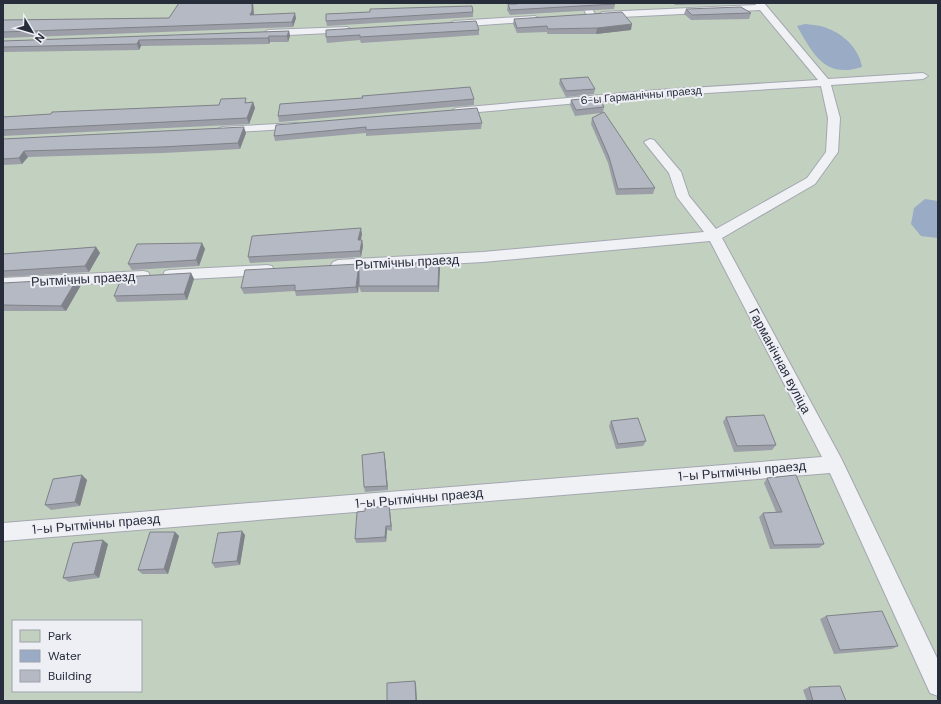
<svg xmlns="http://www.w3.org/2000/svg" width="941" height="704" viewBox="0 0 941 704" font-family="'DM Sans',sans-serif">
  <rect width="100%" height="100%" fill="#dee0e7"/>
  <path fill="#c2d0bf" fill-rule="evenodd" d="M3,3H938V701H3ZM13,621H141V691H13Z"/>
  <path fill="#9aabc5" d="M805,24C812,25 822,25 829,29C845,35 860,51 862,67C825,79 813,54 797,26Z
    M925,199L938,201V238L921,236L911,224L914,208Z"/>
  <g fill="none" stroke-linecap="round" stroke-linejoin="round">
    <defs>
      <path id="service" d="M581,3H589L596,16L594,18H588Z
        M755,3H764L828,79L923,73L928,76L923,79L831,85L840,118L838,152L815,184L722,238L841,458L938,660V696L930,693L830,473L3,541V523L822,457L710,241L483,262L338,270L333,268L331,265L333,262L338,260L483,252L704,232L677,197L669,173L644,142L650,139L654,140L681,172L689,196L716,229L807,178L826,152L828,118L821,86L658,96L456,114L451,111L456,108L658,90L818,80L760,10L602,18L598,15L602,12L756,5Z
        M535,16L540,19L538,21L454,27L449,24L454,21Z
        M347,27L352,30L350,32L268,36L263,33L268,30Z
        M297,123L301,124L303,126L301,128L222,133L216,130L222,127Z
        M267,265L272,266L274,270L272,274L267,275L170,280L165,279L163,275L165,271L170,270Z
        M143,271L148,272L150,276L148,280L143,281L3,288V278Z"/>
    </defs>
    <use href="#service" stroke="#a4a7b0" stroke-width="2"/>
    <use href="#service" fill="#f0f1f5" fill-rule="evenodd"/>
  </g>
  <path fill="#9c9fa8" d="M179,3H253L254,15L296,18L293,27L3,38V20L169,18Z
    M515,3H614L615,4L614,9L510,15L507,10L508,4H515Z
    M673,3H727L726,4L675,5Z
    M686,9L751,13L749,19L691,20L684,14Z
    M473,12V17L327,26L326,21Z
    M514,19L631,30L596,34H547V32L517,33L513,24Z
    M326,30H479V35L361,43L360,40L327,43L326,37Z
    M289,31L290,36L288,42H270L269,44L141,46L139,50L3,52V41Z
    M560,79L595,89L594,94L566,97L559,84Z
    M474,99V105L279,122L278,116Z
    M571,100L604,107L603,112L655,188L653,194L616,195L608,163L591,124L592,118L601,113L575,116L570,105Z
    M253,102L255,108L249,124L3,136V117L219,105Z
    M482,123L481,129L366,136V133L275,141L274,136L276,125Z
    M246,133L240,149L163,153L28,157L22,164L3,165V139Z
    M362,234L361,240H362L363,246L361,257L250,263L248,257Z
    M202,243L205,249L199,266L132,270L128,264Z
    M96,247L100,253L89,272L3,277V254Z
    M439,262V292H361L359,286V278L358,293L296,296L295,291L244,294L241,288L359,264V267Z
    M191,273L194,279L187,300L117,302L114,296Z
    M3,283L81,285L66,311H3Z
    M726,417L776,445L772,450L734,452L723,422Z
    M611,421L646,441L643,446L616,449L609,426Z
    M384,452L385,457L388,490L365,492L364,487Z
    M82,475L87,480L80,506L51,510L45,505Z
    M767,478L824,544L819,548L770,549L759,517L763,513L776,512L764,483Z
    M389,506L390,511L392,531L387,530L386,542L356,543L355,539L365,511Z
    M175,532L179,536L168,574H142L138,570Z
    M245,535L240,565L215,568L212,563Z
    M108,544L99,578L69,582L63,578Z
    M826,616L898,646L892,649L834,654L820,619Z
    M809,687L846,701H807L803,690Z"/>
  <path fill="#7f8288" d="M252,3H253L254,16L250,15Z
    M295,13L296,18L293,27L292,22Z
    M632,24L631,30L596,34L597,28Z
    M289,31L290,36L288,42L287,36Z
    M269,36L270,42L269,44L268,38Z
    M139,40L141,46L139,50L137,44Z
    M253,102L255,108L249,124L247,118Z
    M244,127L246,133L240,149L238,143Z
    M24,151L28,157L22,164L19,158Z
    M361,228L362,234L359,246L358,240Z
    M362,240L363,246L361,257L360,251Z
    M202,243L205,249L199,266L196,260Z
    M96,247L100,253L89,272L85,266Z
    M439,262L440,268L439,292L438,286Z
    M359,264L360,270L358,293L356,287Z
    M191,273L194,279L187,300L184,294Z
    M77,279L81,285L66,311L61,306Z
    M384,452L385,457L388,490L387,486Z
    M82,475L87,480L80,506L75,502Z
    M389,506L390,511L392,531L391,526Z
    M386,526L387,530L386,542L385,537Z
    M242,531L245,535L240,565L237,561Z
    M175,532L179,536L168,574L164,569Z
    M103,540L108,544L99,578L94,574Z
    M415,681L416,684L417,701H416Z"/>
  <path fill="#b5b9c3" stroke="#7f8288" d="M179,3H252V11L250,15L295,13L292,22L3,32V20L169,18Z
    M517,3H614L615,4L510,10L508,4H517Z
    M472,6L473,12L326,21V14L370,12V9Z
    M741,7L751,13L692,15L686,9Z
    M622,12L632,24L597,28L548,29L547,26L517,28L514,19Z
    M476,21L479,30L360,37V35L326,37V30Z
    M289,31L287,36H269L268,38L139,40L137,44L3,47V41Z
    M588,77L595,89L566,91L560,79Z
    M470,87L474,99L278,116L280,104L363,98L362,96Z
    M599,97L604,107L576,110L571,100Z
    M246,98L245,103L253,102L247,118L3,130V117L51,114L52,112L219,105L221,99Z
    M477,108L482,123L366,130V127L274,136L276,125Z
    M604,112L655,188L618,189L609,157L592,118Z
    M244,127L238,143L161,147L24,151L19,158L3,159V139Z
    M361,228L358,240H362L360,251L248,257L252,236Z
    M202,243L196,260L128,264L137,244Z
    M96,247L85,266L3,271V254Z
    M416,262H439L438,286H359V267L416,264Z
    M359,264L356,287L295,291V285L241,288L245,270Z
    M191,273L184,294L114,296L122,277Z
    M77,279L61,306L3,305V283Z
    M764,415L776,445L737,446L726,417Z
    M638,418L646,441L618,444L611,421Z
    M384,452L387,486L364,487L362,455Z
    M82,475L75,502L45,505L53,479Z
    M796,475L824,544L774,545L763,513L782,512L767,478Z
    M389,506L391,526H386L385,537L355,539L357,512L365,511V508Z
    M242,531L237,561L212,563L218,533Z
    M150,532H175L164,569L138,570Z
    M103,540L94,574L63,578L73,543Z
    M882,611L898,646L840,650L826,616Z
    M415,681L416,701H387V683Z
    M840,686L846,701H813L809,687Z"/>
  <g text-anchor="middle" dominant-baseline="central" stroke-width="4" stroke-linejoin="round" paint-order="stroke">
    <g font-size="11" fill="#282d3c" stroke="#edeff4">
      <text transform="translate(641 95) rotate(-5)">6-ы Гарманічны праезд</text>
    </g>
    <g font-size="13" fill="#282d3c" stroke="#edeff4">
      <text transform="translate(407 262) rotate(-3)">Рытмічны праезд</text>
      <text transform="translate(83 279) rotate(-3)">Рытмічны праезд</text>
      <text transform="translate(780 361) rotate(62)">Гарманічная вуліца</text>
      <text transform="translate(742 471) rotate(-5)">1-ы Рытмічны праезд</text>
      <text transform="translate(419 498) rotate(-5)">1-ы Рытмічны праезд</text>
      <text transform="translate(96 524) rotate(-5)">1-ы Рытмічны праезд</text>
    </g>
  </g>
  <rect width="941" height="704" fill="none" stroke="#282d3c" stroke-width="8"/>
  <rect x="12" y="620" width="130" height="72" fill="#edeff4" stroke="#9ea1aa"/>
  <rect x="20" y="630" width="20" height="12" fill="#c2d0bf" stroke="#9ea1aa"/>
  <text x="48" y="640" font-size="12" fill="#282d3c">Park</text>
  <rect x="20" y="650" width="20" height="12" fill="#9aabc5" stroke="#9ea1aa"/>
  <text x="48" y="660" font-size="12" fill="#282d3c">Water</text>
  <rect x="20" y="670" width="20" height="12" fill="#b5b9c3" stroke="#9ea1aa"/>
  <text x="48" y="680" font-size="12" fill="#282d3c">Building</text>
  <g transform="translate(32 32) rotate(128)" stroke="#edeff4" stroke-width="3" paint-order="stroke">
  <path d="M0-3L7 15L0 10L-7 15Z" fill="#282d3c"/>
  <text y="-6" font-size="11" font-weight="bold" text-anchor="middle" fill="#282d3c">N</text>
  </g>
</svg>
